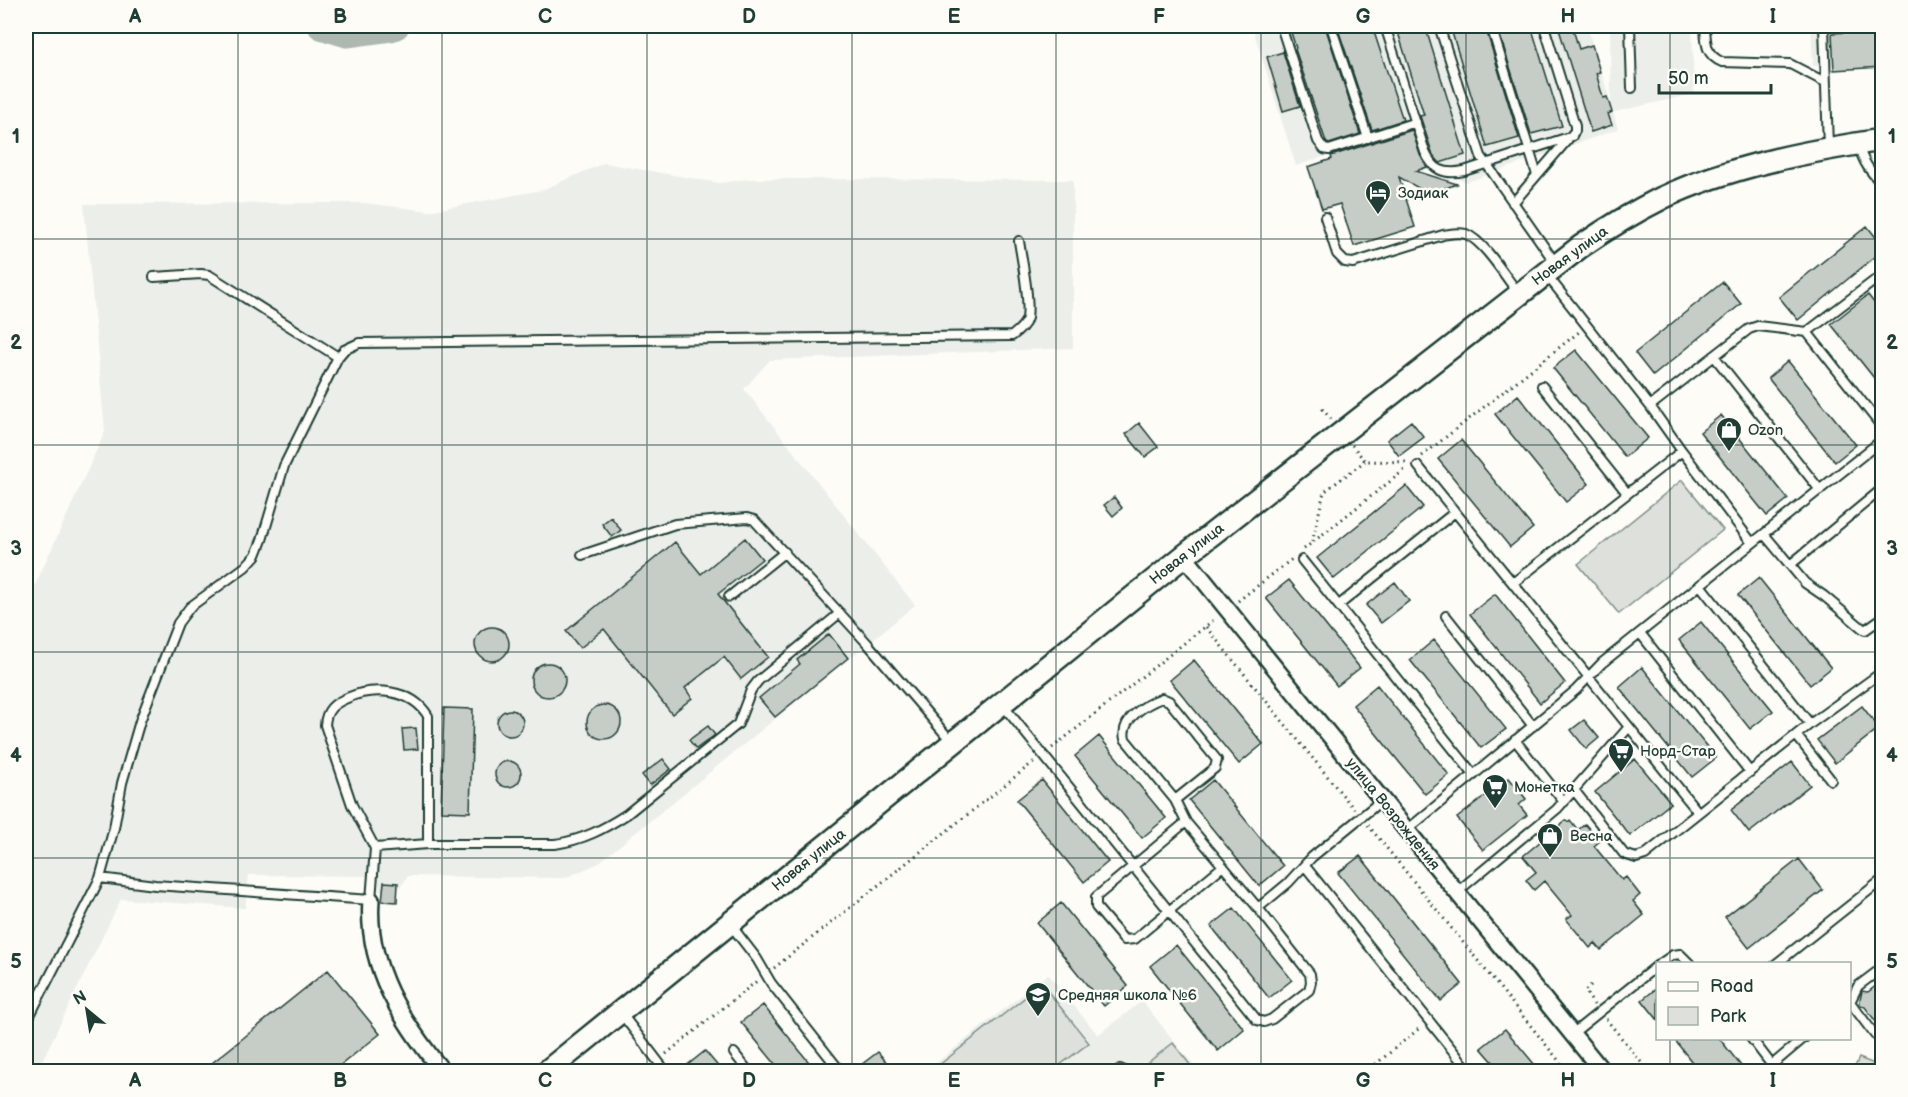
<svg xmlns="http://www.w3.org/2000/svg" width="1908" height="1097" viewBox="0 0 1908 1097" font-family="'Balsamiq Sans',sans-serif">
  <rect width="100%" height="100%" fill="#fdfcf7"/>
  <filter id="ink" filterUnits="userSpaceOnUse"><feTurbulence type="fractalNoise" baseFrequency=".0167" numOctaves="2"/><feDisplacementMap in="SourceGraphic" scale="12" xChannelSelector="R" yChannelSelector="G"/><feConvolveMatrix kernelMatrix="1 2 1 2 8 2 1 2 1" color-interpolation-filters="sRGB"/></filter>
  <g filter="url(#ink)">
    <path fill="#eceee9" d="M1252,26H1587L1611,103L1610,26H1692L1694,94L1614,112L1611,105L1618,129L1467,182L1426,169L1412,128L1296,166Z
      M1811,26H1882V67L1834,70V65L1813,66Z
      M604,163L719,183L749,179L1073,180V348L770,360L744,389L915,605L597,864L565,878L408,876L398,890L397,902L382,901L383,891L379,890V876L249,875L245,908L121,899L37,1071L26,1072V605L105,432L84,204L364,203L429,211L542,190Z
      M1048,974L1098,1035L1142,1001L1198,1071L925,1072Z"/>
    <path fill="#dde0db" stroke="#7e8e88" stroke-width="1.5" d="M1682,480L1723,530L1619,614L1578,564Z
      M1042,984L1089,1043L1052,1071H936L934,1069Z
      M1173,1043L1195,1071H1137Z
      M1859,1058L1882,1067V1071H1853Z"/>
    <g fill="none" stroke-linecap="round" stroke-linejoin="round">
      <path stroke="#aeb8b1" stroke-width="27" d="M321,26L347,34L391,28L396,26"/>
    </g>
    <path fill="#c6cdc7" stroke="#1f3d34" stroke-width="1.5" d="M1289,26H1325L1360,134L1329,144L1326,142L1295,49L1296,48Z
      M1337,26H1372L1403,120L1372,130Z
      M1396,26H1425L1465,155L1440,163L1433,155L1420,116L1424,115Z
      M1450,26H1485L1519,138L1487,147Z
      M1497,26H1531L1562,126L1531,134Z
      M1558,26H1572L1579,49L1592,45L1600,72L1596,73L1603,98L1607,97L1612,112L1608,114L1612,125L1591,132Z
      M1882,30V67L1834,70L1832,33Z
      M1283,52L1300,106L1283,111L1267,57Z
      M1412,130L1420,155L1427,167L1416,171L1457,184L1429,194L1399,177L1415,227L1354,246L1340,204L1322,209L1308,167L1332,159L1331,156Z
      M1867,226L1882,245V251L1798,320L1779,297Z
      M1723,282L1741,304L1653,376L1635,353Z
      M1868,295L1882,313V388L1831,324Z
      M1576,350L1648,438L1625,457L1553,368Z
      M1788,361L1856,445L1835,462L1768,378Z
      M1518,395L1589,484L1566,502L1495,414Z
      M1721,415L1788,499L1767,516L1700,432Z
      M1411,421L1424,437L1399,456L1387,440Z
      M1139,423L1158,447L1145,457L1126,434Z
      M1461,440L1533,528L1510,547L1438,459Z
      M1406,486L1423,507L1334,579L1317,558Z
      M1114,497L1122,508L1113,516L1104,505Z
      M611,517L621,530L612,537L602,524Z
      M745,538L762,559L718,594L768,657L741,679L724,657L685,688L692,698L672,714L604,629L580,648L566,631L675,542L701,574Z
      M1759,578L1831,668L1810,685L1738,595Z
      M1289,580L1360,668L1337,686L1266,598Z
      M1395,582L1409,601L1381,623L1366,605Z
      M1495,594L1565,683L1540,703L1470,614Z
      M1701,622L1773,711L1750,729L1679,640Z
      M475 644a17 17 0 1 1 34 0a17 17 0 1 1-34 0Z
      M829,634L848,658L775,717L759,698L800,664L797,660Z
      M1434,640L1506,729L1481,748L1410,660Z
      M1194,660L1263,744L1239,764L1170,680Z
      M531 680a17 17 0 1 1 34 0a17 17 0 1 1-34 0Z
      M1642,667L1716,758L1692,777L1619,687Z
      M1377,685L1449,775L1425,794L1353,705Z
      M587 722a17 17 0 1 1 34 0a17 17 0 1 1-34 0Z
      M1862,706L1879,728L1835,763L1817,740Z
      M444,708L473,709L470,812L441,811Z
      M497 723a13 13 0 1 1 26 0a13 13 0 1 1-26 0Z
      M1584,720L1599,738L1586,749L1571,730Z
      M708,726L715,735L696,749L689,740Z
      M416,728L418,749L404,750L402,729Z
      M1099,736L1166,818L1142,838L1075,756Z
      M663,759L671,769L650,785L642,775Z
      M1635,759L1671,803L1630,836L1595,792Z
      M495 774a13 13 0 1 1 26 0a13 13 0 1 1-26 0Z
      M1792,762L1810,785L1749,833L1731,810Z
      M1509,778L1526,799L1519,805L1527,815L1483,850L1457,818Z
      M1042,780L1108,862L1084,882L1017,800Z
      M1213,780L1283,866L1259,886L1189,800Z
      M1566,820L1568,822L1570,820L1578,830L1585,824L1600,841L1594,846L1622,880L1626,877L1640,895L1633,901L1644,915L1601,950L1595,943L1590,948L1566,919L1572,915L1544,881L1534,890L1526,880L1536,872L1523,856Z
      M1360,856L1462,984L1441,1001L1338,873Z
      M1799,859L1823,890L1749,948L1725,917Z
      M384,882L398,883L397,902L382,901Z
      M1061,903L1128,986L1104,1006L1037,923Z
      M1234,908L1292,980L1269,998L1211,926Z
      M1176,945L1244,1029L1218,1051L1150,966Z
      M328,970L380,1034L333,1071H202Z
      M1882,981V1030L1865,1007L1859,1004L1862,991L1868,992Z
      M1658,987V1020L1642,1000Z
      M763,1005L816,1071H781L741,1022Z
      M1505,1029L1540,1071H1501L1481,1048Z
      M1673,1038H1719L1745,1071H1699Z
      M705,1051L722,1071H680Z
      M878,1052L894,1071H853Z"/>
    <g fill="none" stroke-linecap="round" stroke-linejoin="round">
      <defs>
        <path id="lane" d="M1281,26L1318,141L1324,149L1329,150L1416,122
          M1331,26L1368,138
          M1385,26L1425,152C1433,170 1444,175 1464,171L1572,136
          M1439,26L1481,156L1556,264
          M1491,26L1537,175
          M1630,26L1632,88
          M1705,26C1706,42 1705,55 1722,62L1790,64L1825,82
          M1824,26L1828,147
          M1859,145C1862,162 1871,172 1882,184
          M1513,203L1575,131V126L1544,26
          M1325,217L1337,254L1345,262L1353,263L1443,235C1450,234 1458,232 1466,234C1485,242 1506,278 1519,294
          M1546,274L1650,406L1682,451L1752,543
          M154,277L201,274L209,275L338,357
          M1882,279L1874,281L1807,332L1882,427
          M1714,356L1820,490
          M1542,386L1627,493
          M1650,406L1749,329L1758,326L1807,332
          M1418,466L1698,812
          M1764,534L1805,583L1824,596L1862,628L1865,630L1882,618
          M582,555L675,524L747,518L754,520L868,644L952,742
          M1302,560L1474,775
          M1790,565L1882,489
          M1513,583L1682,451
          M1700,585L1810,724
          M729,597L785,552
          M1339,605L1455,512
          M1446,616L1533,726
          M1640,633L1750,772
          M1002,704L1257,1020L1264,1022L1272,1019L1309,990L1311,982L1310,974L1258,908L1288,883L1312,857L1382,800
          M1796,735L1831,780
          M1515,740L1564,802
          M1574,790L1624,854L1636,858L1645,855L1810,724L1882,672
          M1175,800L1215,768L1217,760L1169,701L1162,698C1146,704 1120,719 1125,739L1175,800L1186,822L1258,908
          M1186,822L1096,897V907L1124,940L1135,939L1223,866
          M1407,830L1576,690L1602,663L1882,440
          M375,848L428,844H555C583,840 604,829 627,814L738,724L751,690L758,681L840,613
          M1305,866L1470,1072
          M100,878L155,885L371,900L375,848L352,805L325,725C326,710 333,704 347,698C373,686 412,689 428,716V844
          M1457,892L1557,809L1629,727
          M730,924L757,959L771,983L841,1072
          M1660,964L1673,955L1680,954L1690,964
          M1776,964L1882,880
          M1850,1002L1875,1035L1882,1037
          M1850,1002L1858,986L1882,968
          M621,1013L666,1072
          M26,1023L100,878L114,828L122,783L140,721L178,623L190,607L245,567L256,555L262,540L284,466L338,357L344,350L359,343L1012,336C1018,331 1025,326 1027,318C1030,299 1022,261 1019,241
          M1572,1034L1658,965
          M1751,1038L1777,1072
          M734,1053L749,1072
          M1772,1065L1804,1038
          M1116,1072L1120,1069L1127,1072"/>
        <path id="street" d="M1184,556L1603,1072
          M371,900C366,966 402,1022 443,1072"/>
        <path id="secondary" d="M546,1072L1184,556L1580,247C1606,229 1634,212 1662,198C1730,166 1808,151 1882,140"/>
      </defs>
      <use href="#lane" stroke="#1f3d34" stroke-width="12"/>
      <use href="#street" stroke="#1f3d34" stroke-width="20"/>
      <use href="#secondary" stroke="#1f3d34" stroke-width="26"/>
      <path stroke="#1f3d34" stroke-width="3" stroke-dasharray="1.5 4.5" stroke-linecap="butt" d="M1322,409L1331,419
        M1352,445L1365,461L1409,462
        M1422,456L1579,332
        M1312,542L1324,492L1365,461
        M1304,549L1407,468
        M1238,601L1292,559
        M1206,627L1354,809
        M1052,748L1216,618
        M1368,825L1568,1072
        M774,968L1035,761
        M1591,985L1585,991L1594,1005
        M1606,1019L1649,1072
        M666,1054L757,981
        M1366,1072L1421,1027"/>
      <use href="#lane" stroke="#fdfcf7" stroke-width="8"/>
      <use href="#street" stroke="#fdfcf7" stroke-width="15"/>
      <use href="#secondary" stroke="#fdfcf7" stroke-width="21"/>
    </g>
  </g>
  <path fill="none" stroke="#1f3d34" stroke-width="1.5" stroke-opacity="0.55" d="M238,26V1072M442,26V1072M647,26V1072M852,26V1072M1056,26V1072M1261,26V1072M1466,26V1072M1670,26V964M26,239H1882M26,445H1882M26,652H1882M26,858H1882M1670,1038V1072"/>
  <defs>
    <symbol id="hotel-pin" viewBox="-11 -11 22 30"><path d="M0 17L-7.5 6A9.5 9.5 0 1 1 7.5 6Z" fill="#1f3d34" stroke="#fdfcf7"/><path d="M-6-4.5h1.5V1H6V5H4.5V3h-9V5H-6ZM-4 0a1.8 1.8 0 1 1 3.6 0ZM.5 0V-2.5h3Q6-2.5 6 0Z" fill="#fff"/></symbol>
    <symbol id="shop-pin" viewBox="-11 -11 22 30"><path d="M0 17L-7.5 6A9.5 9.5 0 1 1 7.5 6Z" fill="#1f3d34" stroke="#fdfcf7"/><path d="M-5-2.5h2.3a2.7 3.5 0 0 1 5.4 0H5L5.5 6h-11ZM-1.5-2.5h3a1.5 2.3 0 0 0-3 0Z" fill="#fff"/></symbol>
    <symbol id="supermarket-pin" viewBox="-11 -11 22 30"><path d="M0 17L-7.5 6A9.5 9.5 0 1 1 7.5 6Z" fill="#1f3d34" stroke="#fdfcf7"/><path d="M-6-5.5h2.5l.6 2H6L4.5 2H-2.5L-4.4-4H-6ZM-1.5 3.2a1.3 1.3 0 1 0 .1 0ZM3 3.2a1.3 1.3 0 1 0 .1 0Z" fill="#fff"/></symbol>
    <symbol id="school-pin" viewBox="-11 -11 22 30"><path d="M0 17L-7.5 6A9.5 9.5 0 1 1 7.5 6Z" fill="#1f3d34" stroke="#fdfcf7"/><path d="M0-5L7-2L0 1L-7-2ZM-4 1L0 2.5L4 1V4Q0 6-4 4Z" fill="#fff"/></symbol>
  </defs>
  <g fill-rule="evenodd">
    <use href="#hotel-pin" x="1363" y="178" width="30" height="40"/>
    <use href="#shop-pin" x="1714" y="415" width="30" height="40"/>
    <use href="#supermarket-pin" x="1606" y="736" width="30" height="40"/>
    <use href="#supermarket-pin" x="1480" y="772" width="30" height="40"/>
    <use href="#shop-pin" x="1535" y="821" width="30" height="40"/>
    <use href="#school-pin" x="1023" y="980" width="30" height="40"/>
  </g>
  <g text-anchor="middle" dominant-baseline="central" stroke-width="5" stroke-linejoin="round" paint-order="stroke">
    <g font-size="15" fill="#1f3d34" stroke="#fdfcf7" text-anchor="start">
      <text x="1398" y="193">Зодиак</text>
      <text x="1748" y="430">Ozon</text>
      <text x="1640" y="751">Норд-Стар</text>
      <text x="1514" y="787">Монетка</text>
      <text x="1570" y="836">Весна</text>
      <text x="1058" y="995">Средняя школа №6</text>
    </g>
    <g font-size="15" fill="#1f3d34" stroke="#fdfcf7">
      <text transform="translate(1570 256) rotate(-36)">Новая улица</text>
      <text transform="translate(1187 554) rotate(-38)">Новая улица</text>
      <text transform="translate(1393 814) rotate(51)">улица Возрождения</text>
      <text transform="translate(809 860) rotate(-39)">Новая улица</text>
    </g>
  </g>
  <rect width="1908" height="1097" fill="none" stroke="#fdfcf7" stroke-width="66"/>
  <rect x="1656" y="962" width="195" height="78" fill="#fdfcf7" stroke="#a4b0a9" stroke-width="1.5"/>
  <rect x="1668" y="982" width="30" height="9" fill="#fdfcf7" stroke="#a4b0a9" stroke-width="1.5"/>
  <text x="1710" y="992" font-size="18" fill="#1f3d34">Road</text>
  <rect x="1668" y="1007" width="30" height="18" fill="#dde0db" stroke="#a4b0a9" stroke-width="1.5"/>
  <text x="1710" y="1022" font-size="18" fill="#1f3d34">Park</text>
  <g transform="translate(87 1010) rotate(330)" stroke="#fdfcf7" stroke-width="4.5" paint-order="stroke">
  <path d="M0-4.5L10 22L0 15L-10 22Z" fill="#1f3d34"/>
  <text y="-9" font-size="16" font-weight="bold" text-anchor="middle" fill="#1f3d34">N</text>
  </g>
  <path d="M1659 84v9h112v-9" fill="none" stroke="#1f3d34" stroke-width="3"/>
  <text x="1668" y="84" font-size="18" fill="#1f3d34" stroke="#fdfcf7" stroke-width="4.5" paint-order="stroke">50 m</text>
  <rect x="33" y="33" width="1842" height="1031" fill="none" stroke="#1f3d34" stroke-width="2"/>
  <g font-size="20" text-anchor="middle" font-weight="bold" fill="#1f3d34">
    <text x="135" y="23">A</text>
    <text x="340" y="23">B</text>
    <text x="545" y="23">C</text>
    <text x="749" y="23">D</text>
    <text x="954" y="23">E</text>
    <text x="1159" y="23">F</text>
    <text x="1363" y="23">G</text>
    <text x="1568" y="23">H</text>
    <text x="1773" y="23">I</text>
    <text x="16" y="143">1</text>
    <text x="1892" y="143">1</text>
    <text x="16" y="349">2</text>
    <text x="1892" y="349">2</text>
    <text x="16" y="555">3</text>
    <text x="1892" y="555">3</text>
    <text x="16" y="762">4</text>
    <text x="1892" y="762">4</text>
    <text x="16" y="968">5</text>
    <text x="1892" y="968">5</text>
    <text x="135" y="1087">A</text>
    <text x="340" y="1087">B</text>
    <text x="545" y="1087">C</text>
    <text x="749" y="1087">D</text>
    <text x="954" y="1087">E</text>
    <text x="1159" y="1087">F</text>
    <text x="1363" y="1087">G</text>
    <text x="1568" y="1087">H</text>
    <text x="1773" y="1087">I</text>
  </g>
</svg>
